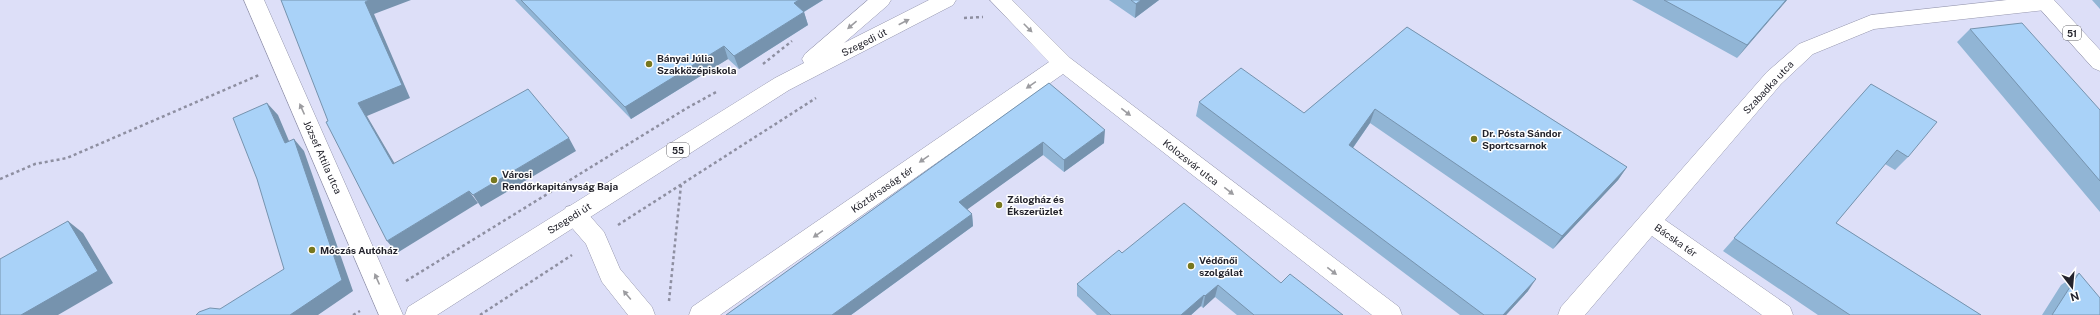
<svg xmlns="http://www.w3.org/2000/svg" width="2100" height="315" viewBox="0 0 2100 315" font-family="'Public Sans',sans-serif">
  <rect width="100%" height="100%" fill="#dddff8"/>
  <g fill="none" stroke-linecap="round" stroke-linejoin="round">
    <defs>
      <path id="minor" d="M244,0H264L403,315H379Z
        M990,0H1012L1070,58L1399,307L1402,315H1372L1063,74L720,315H689L692,307L1049,62Z
        M2007,0H2053L2055,3L2052,8L2045,10L1874,29L1813,54L1781,84L1665,220L1790,307L1793,315H1762L1652,236L1585,315H1558L1561,307L1767,72L1799,44L1871,15Z
        M574,205L582,207L604,232L620,269L652,307L655,315H628L602,282L586,244L566,221L563,214L566,207Z"/>
      <path id="major" d="M868,0H891L888,5L844,43L929,0H956L953,5L789,90L437,315H405L408,307L775,78L804,63L802,59L805,54Z
        M2032,0H2054L2100,50V71L2093,68Z"/>
    </defs>
    <use href="#minor" stroke="#9495ac" stroke-width="1"/>
    <use href="#major" stroke="#9495ac" stroke-width="1"/>
    <path stroke="#8e8fa1" stroke-width="2.5" stroke-dasharray="3 3" stroke-linecap="butt" d="M964,18L983,17
      M763,64L792,41
      M0,179L35,164L67,158L259,75
      M618,225L816,98
      M406,281L687,108L718,91
      M669,301L681,185
      M353,315L360,311
      M480,315L572,255"/>
    <use href="#minor" fill="#fff" fill-rule="evenodd"/>
    <use href="#major" fill="#fff" fill-rule="evenodd"/>
  </g>
  <path fill="#91b5d5" d="M515,0H823L804,12L808,25L739,69L728,59L631,119Z
    M1109,0H1159L1135,18Z
    M1632,0H1787L1737,58Z
    M2092,0H2100V9Z
    M1407,27L1627,167L1618,180L1553,249L1370,123L1353,148L1528,291L1506,315H1460L1196,116L1199,102L1304,113Z
    M1970,29L2100,110V212L1957,42Z
    M1049,83L1104,143L1064,172L1043,155L967,209L972,214L973,226L851,315H726Z
    M1871,84L1908,157L1895,170L1885,164L1836,223L1981,315H1818L1723,251Z
    M2079,273L2100,315H2042L2061,285Z
    M1281,283L1343,315H1237L1215,297L1203,308L1201,306L1191,315H1097L1077,296V284Z"/>
  <path fill="#7693ae" d="M369,0H411L374,14L410,98L367,116L402,176L393,164L358,103L365,2Z
    M799,0H823L797,16L794,3Z
    M1141,0H1159L1135,18L1136,4Z
    M1786,0H1787L1737,58L1747,45Z
    M804,12L808,25L739,69L734,56Z
    M724,46L728,59L631,119L625,107Z
    M267,103L278,115L295,155L285,143Z
    M1375,109L1370,123L1345,159L1349,145Z
    M1105,130L1104,143L1064,172V160Z
    M569,138L576,151L481,207L473,195Z
    M294,139L304,151L353,291L318,315H290Z
    M1043,142V155L961,214L959,202Z
    M1627,167L1618,180L1553,249L1562,236Z
    M469,191L478,203L397,253L387,241Z
    M972,214L973,226L851,315H832Z
    M68,221L83,233L113,283L58,315H21Z
    M1536,279L1528,291L1506,315H1503Z
    M1218,285L1215,297L1203,308L1205,296Z
    M1204,295L1201,306L1191,315H1181Z"/>
  <path fill="#a9d2f8" stroke="#7693ae" d="M281,0H369L365,2L402,85L358,103L393,164L528,89L569,138L473,195L469,191L387,241L326,122L328,121Z
    M521,0H799L794,3L804,12L734,56L724,46L625,107Z
    M1131,0H1141L1136,4Z
    M1664,0H1786L1747,45Z
    M2022,23L2100,110V181L1970,29Z
    M1407,27L1627,167L1562,236L1375,109L1349,145L1536,279L1503,315H1484L1199,102L1241,68L1304,113Z
    M1049,83L1105,130L1064,160L1043,142L959,202L972,214L832,315H726Z
    M1871,84L1937,122L1908,157L1897,150L1836,223L1981,315H1850L1734,238Z
    M267,103L285,143L294,139L342,280L290,315H196L199,312L210,308L220,309L284,269L257,179L233,118Z
    M1184,203L1281,283L1290,274L1343,315H1254L1218,285L1205,296L1204,295L1181,315H1111L1077,284L1119,250L1122,253Z
    M68,221L98,271L21,315H0V259Z
    M2079,273L2100,298V315H2052Z"/>
  <defs><path id="oneway-solid" d="M-6-.8H1V-3.2L6.5 0L1 3.2V.8H-6Z"/></defs>
  <g fill="#9c9ca0">
    <use href="#oneway-solid" transform="translate(904 22) rotate(-27)"/>
    <use href="#oneway-solid" transform="translate(852 25) rotate(140)"/>
    <use href="#oneway-solid" transform="translate(1028 28) rotate(45)"/>
    <use href="#oneway-solid" transform="translate(1031 85) rotate(145)"/>
    <use href="#oneway-solid" transform="translate(302 109) rotate(-114)"/>
    <use href="#oneway-solid" transform="translate(1126 112) rotate(38)"/>
    <use href="#oneway-solid" transform="translate(924 159) rotate(145)"/>
    <use href="#oneway-solid" transform="translate(1229 191) rotate(38)"/>
    <use href="#oneway-solid" transform="translate(818 234) rotate(145)"/>
    <use href="#oneway-solid" transform="translate(1332 271) rotate(38)"/>
    <use href="#oneway-solid" transform="translate(377 279) rotate(-114)"/>
    <use href="#oneway-solid" transform="translate(627 295) rotate(-130)"/>
  </g>
  <g fill="#77771e" stroke="#fff" stroke-width="1.5">
    <circle cx="649" cy="64" r="4"/>
    <circle cx="1474" cy="139" r="4"/>
    <circle cx="494" cy="180" r="4"/>
    <circle cx="999" cy="205" r="4"/>
    <circle cx="312" cy="250" r="4"/>
    <circle cx="1191" cy="266" r="4"/>
  </g>
  <g text-anchor="middle" dominant-baseline="central" stroke-width="3" stroke-linejoin="round" paint-order="stroke">
    <g fill="#fff" stroke="#65656b" stroke-width="1">
      <rect x="2063" y="26" width="18" height="14" rx="3"/>
      <rect x="667" y="143" width="22" height="14" rx="3"/>
    </g>
    <g font-size="9" font-weight="bold" fill="#23232c">
      <text x="2072" y="33">51</text>
      <text x="678" y="150">55</text>
    </g>
    <g font-size="10" fill="#23232c" stroke="#fff">
      <text transform="translate(864 42) rotate(-27)">Szegedi út</text>
      <text transform="translate(1768 87) rotate(-47)">Szabadka utca</text>
      <text transform="translate(323 157) rotate(66)">József Attila utca</text>
      <text transform="translate(1191 162) rotate(38)">Kolozsvár utca</text>
      <text transform="translate(882 189) rotate(-35)">Köztársaság tér</text>
      <text transform="translate(569 218) rotate(-32)">Szegedi út</text>
      <text transform="translate(1676 240) rotate(35)">Bácska tér</text>
    </g>
    <g font-size="10" font-weight="bold" fill="#23232c" stroke="#fff" text-anchor="start">
      <text x="657" y="58">Bányai Júlia<tspan x="657" dy="12">Szakközépiskola</tspan></text>
      <text x="1482" y="133">Dr. Pósta Sándor<tspan x="1482" dy="12">Sportcsarnok</tspan></text>
      <text x="502" y="174">Városi<tspan x="502" dy="12">Rendőrkapitányság Baja</tspan></text>
      <text x="1007" y="199">Zálogház és<tspan x="1007" dy="12">Ékszerüzlet</tspan></text>
      <text x="320" y="250">Móczás Autóház</text>
      <text x="1199" y="260">Védőnői<tspan x="1199" dy="12">szolgálat</tspan></text>
    </g>
  </g>
  <g transform="translate(2072 287) rotate(164)" stroke="#ffffff" stroke-width="3" paint-order="stroke">
  <path d="M0-3L7 15L0 10L-7 15Z" fill="#23232c"/>
  <text y="-6" font-size="11" font-weight="bold" text-anchor="middle" fill="#23232c">N</text>
  </g>
</svg>
